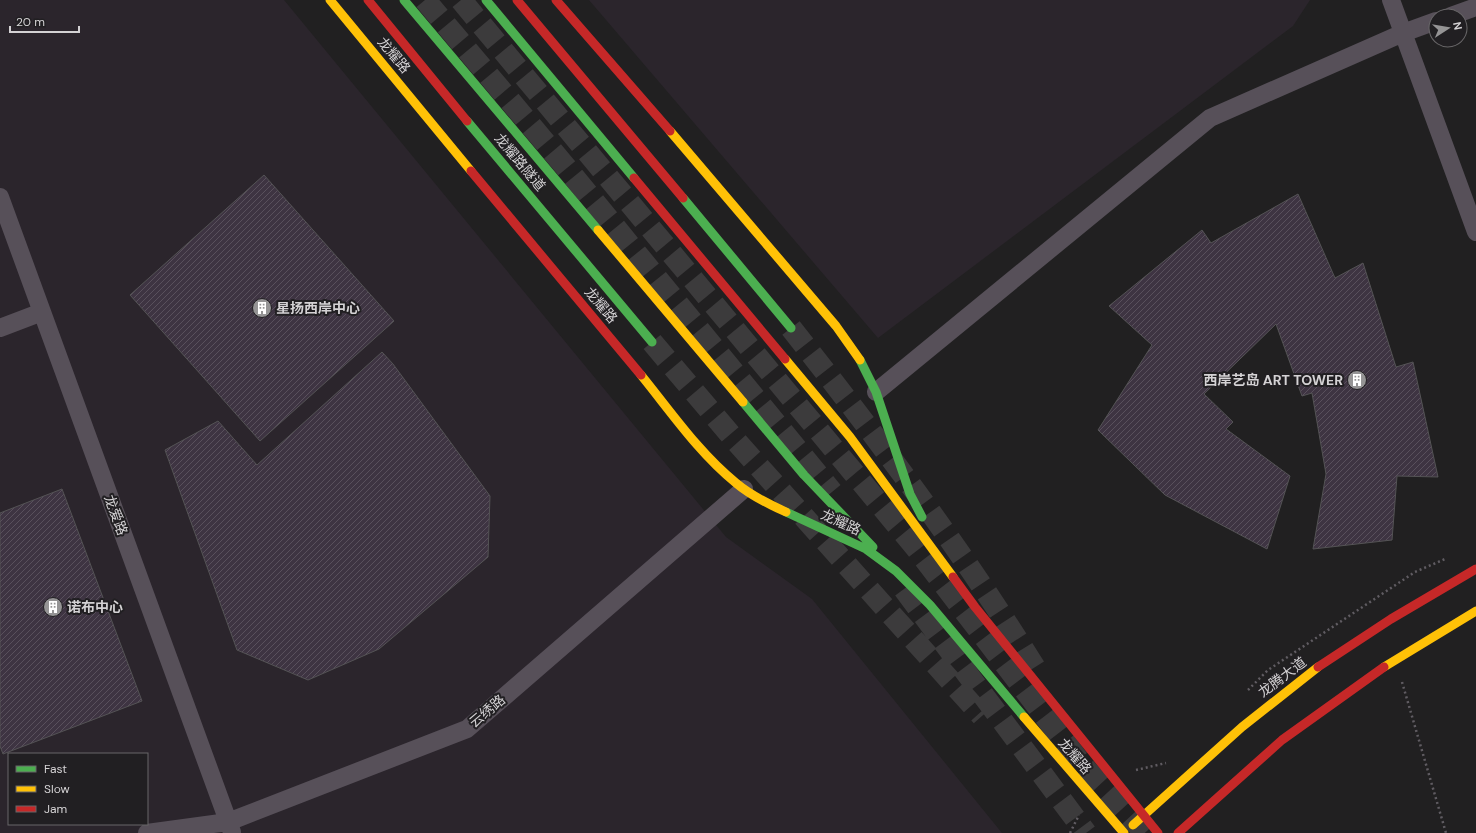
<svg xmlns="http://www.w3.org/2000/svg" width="1476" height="833" viewBox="0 0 1476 833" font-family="'DM Sans','Noto Sans SC',sans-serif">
  <defs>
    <pattern id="building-hatch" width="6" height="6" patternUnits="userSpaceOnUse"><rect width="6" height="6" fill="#3e3442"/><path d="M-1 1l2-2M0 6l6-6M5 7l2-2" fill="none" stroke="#59505c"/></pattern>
  </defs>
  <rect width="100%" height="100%" fill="#212021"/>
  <path fill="#2b252c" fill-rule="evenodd" d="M0,0H284L726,537L812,599L1002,833H0ZM9,754H147V824H9Z
    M589,0H1310L1293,26L878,338Z"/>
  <path fill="url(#building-hatch)" stroke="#545355" d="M264,175L394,321L260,441L130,295Z
    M1298,194L1335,278L1363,263L1396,367L1413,362L1438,477L1397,476L1392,540L1313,549L1326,474L1312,393L1302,396L1276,324L1204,394L1233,422L1226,429L1290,476L1267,549L1165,495L1098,430L1152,345L1109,306L1202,230L1211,243Z
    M382,352L393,364L490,496L488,557L379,649L308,680L237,650L165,450L218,421L257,465Z
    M62,489L142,701L3,754L0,746V513Z"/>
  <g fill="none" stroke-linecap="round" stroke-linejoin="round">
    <path stroke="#3c3b3c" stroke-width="22" stroke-dasharray="22 11" stroke-linecap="butt" d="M425,0L564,165L832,492
      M461,0L917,549L1083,766L1145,833
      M791,328C879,440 965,554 1040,676
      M652,342L735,440L982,716
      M904,589L1086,833"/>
    <path stroke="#605c62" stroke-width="2.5" stroke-dasharray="2 3" stroke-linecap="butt" d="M1402,682L1446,833
      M1248,690L1268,670L1415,572L1445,559
      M1136,770L1166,763
      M1070,833L1079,815"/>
    <path stroke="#575059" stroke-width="18" d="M1391,0L1476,232
      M1451,16L1476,7
      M0,197L232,832
      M0,328L42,312
      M876,392L1210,118L1403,33L1436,21
      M147,833L228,822L467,729L744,489"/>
    <path stroke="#4caf50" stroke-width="9" d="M404,0L598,230
      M486,0L634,178
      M467,121L652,342
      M683,198L791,328
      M860,360L876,392L910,494L922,517
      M743,402L804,475L873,547
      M786,512L866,549L896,571L930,605L1024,717"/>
    <path stroke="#ffc107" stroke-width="9" d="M330,0L471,171
      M670,131L836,326L860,360
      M598,230L743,402
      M785,359L850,437L953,577
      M641,375C671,412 699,453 736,483C750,495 768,504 786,512
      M1384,667L1476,611
      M1024,717L1124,833
      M1133,825L1242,727L1318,667"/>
    <path stroke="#c62828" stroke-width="9" d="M368,0L467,121
      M517,0L683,198
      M556,0L670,131
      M471,171L641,375
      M634,178L785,359
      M953,577L975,607L1158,833
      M1318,667L1391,619L1476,569
      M1178,833L1282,740L1384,667"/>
  </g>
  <defs>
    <symbol id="building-disc" viewBox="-11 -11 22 22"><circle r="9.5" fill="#959495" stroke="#211f22"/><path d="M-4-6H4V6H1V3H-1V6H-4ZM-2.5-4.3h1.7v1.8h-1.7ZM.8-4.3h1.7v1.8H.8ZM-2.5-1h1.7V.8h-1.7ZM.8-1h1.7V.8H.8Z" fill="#fff"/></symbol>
  </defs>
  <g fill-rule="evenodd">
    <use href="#building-disc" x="251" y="297" width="22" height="22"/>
    <use href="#building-disc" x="1346" y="369" width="22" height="22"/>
    <use href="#building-disc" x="42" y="596" width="22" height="22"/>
  </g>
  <g text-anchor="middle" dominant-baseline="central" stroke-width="4" stroke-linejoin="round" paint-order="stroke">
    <g font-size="14" fill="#d4d2d4" stroke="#211f22">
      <text transform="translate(394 55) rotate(50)">龙耀路</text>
      <text transform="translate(520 162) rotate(50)">龙耀路隧道</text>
      <text transform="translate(601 305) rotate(50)">龙耀路</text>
      <text transform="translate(116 515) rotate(70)">龙爱路</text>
      <text transform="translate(841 522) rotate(24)">龙耀路</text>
      <text transform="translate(1282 677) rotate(-37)">龙腾大道</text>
      <text transform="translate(487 711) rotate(-40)">云绣路</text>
      <text transform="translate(1075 756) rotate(49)">龙耀路</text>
    </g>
    <g font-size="14" font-weight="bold" fill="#d4d2d4" stroke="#211f22" text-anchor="start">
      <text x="276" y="308">星扬西岸中心</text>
      <text x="1343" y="380" text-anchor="end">西岸艺岛 ART TOWER</text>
      <text x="67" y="607">诺布中心</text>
    </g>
  </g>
  <rect x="8" y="753" width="140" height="72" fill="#211f22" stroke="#696769"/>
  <rect x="16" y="766" width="20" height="6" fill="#4caf50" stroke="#696769"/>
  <text x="44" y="773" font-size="12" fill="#d4d2d4">Fast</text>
  <rect x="16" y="786" width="20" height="6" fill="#ffc107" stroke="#696769"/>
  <text x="44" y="793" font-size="12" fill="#d4d2d4">Slow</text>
  <rect x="16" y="806" width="20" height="6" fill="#c62828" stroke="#696769"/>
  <text x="44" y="813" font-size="12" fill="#d4d2d4">Jam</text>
  <g transform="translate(1448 28) rotate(78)"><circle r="19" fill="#211f22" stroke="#696769"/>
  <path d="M0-3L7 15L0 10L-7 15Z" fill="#959495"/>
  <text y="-6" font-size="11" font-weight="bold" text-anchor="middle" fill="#d4d2d4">N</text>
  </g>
  <path d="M10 26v6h69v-6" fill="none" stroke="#d4d2d4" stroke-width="2"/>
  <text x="16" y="26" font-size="12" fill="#d4d2d4" stroke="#211f22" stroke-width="3" paint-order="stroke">20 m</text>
</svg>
